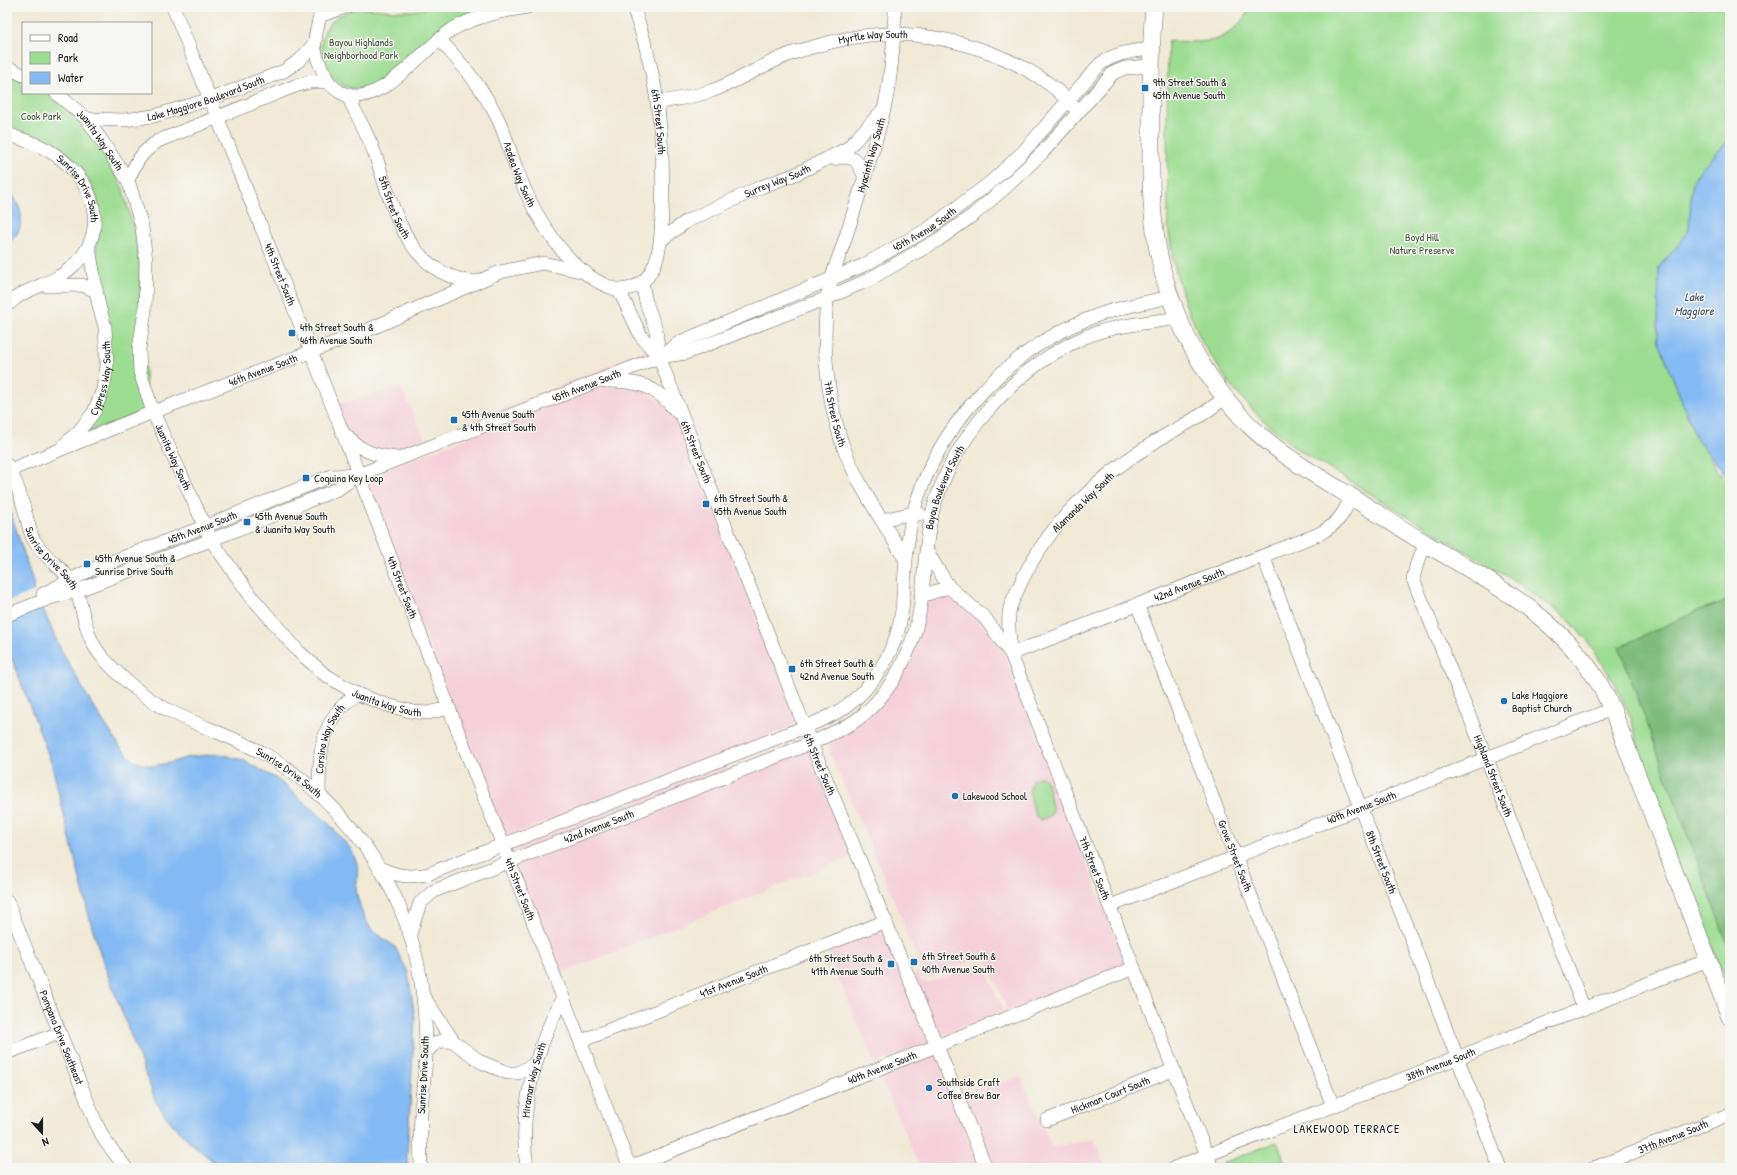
<svg xmlns="http://www.w3.org/2000/svg" width="1737" height="1175" viewBox="0 0 1737 1175" font-family="'Patrick Hand',sans-serif">
  <rect width="100%" height="100%" fill="#f6f6f2"/>
  <filter id="ink" filterUnits="userSpaceOnUse"><feTurbulence type="fractalNoise" baseFrequency=".025" numOctaves="2"/><feDisplacementMap in="SourceGraphic" scale="8" xChannelSelector="R" yChannelSelector="G"/><feConvolveMatrix kernelMatrix="1 2 1 2 8 2 1 2 1" color-interpolation-filters="sRGB"/></filter>
  <filter id="wash" filterUnits="userSpaceOnUse"><feTurbulence type="fractalNoise" baseFrequency=".012" numOctaves="4" result="noise"/><feDisplacementMap in="SourceGraphic" scale="16" xChannelSelector="R" yChannelSelector="G"/><feGaussianBlur stdDeviation="0.9" result="paint"/><feColorMatrix in="noise" values="0 0 0 0 0 0 0 0 0 0 0 0 0 0 0 0 0 1.4 0 .05"/><feComposite in="paint" operator="in"/></filter>
  <g filter="url(#wash)">
    <rect width="100%" height="100%" fill="#f1e9d5"/>
    <path fill="#f5cfd9" d="M647,350L651,355L592,376L398,453L366,446L345,429L337,405L400,387L426,440Z
      M598,386L640,388L667,407L679,422L799,724L505,838L364,478Z
      M946,594L957,598L972,610L1002,649L1125,961L1121,967L1008,1012L985,956L925,979L891,892L830,754L829,745L876,709L925,605L931,597Z
      M809,749L853,856L559,974L516,864Z
      M727,763L729,769L512,855L509,848Z
      M883,928L931,1042L875,1064L826,950Z
      M983,962L1003,1010L939,1037L913,974L918,972L921,980L927,983Z
      M935,1052L979,1168H920L879,1074Z
      M1021,1077L1052,1147L1094,1139L1106,1168H991L962,1094Z"/>
    <path fill="#9ddd92" stroke="#5c7c57" d="M432,7H499C473,17 447,25 424,41C402,55 391,84 363,88C323,95 303,34 342,14C362,4 384,12 405,11C415,11 424,9 432,7Z
      M1250,7H1730V139L1700,170L1692,183L1689,228L1680,243L1659,267L1658,339L1696,438L1708,453L1717,471L1730,484V991L1654,806L1631,718L1615,684L1587,640L1567,618L1510,578L1298,450L1262,419L1233,389L1203,344L1185,303L1173,261L1168,225L1167,125L1168,41C1182,41 1196,43 1209,41C1226,39 1243,23 1250,7Z
      M7,73L23,81V93H44L60,102L84,123L103,152L123,189L138,247L147,410L85,434L104,400L96,247C98,234 101,220 99,206C93,175 66,150 37,138C28,134 17,132 7,129Z
      M1042,776L1047,782L1053,811L1050,816L1040,820L1036,817L1029,792L1032,780Z
      M1277,1142L1287,1168H1226L1223,1163Z"/>
    <path fill="#7ebc7c" stroke="#4d6c4c" d="M1730,600V951L1619,647L1699,610Z"/>
    <path fill="#83baf3" stroke="#506b88" d="M1730,139V480L1696,438L1658,339L1659,267L1680,243L1689,228L1692,183L1700,170Z
      M7,189C24,205 28,230 7,244Z
      M7,501L34,585L33,589L41,610L44,611L57,642L91,703L121,748L135,762L152,766L169,763L189,757L219,754L243,760L277,779L327,822L351,849L358,866L356,893L363,915L371,929L395,947L408,972L415,1018L407,1158L409,1168H221C197,1148 172,1129 156,1102L102,959L90,920L51,762L7,646V624L10,622L7,613Z"/>
    <path fill="#f1e9d5" d="M35,591L41,607L7,614V602Z"/>
  </g>
  <g filter="url(#ink)">
    <g fill="none" stroke-linecap="round" stroke-linejoin="round">
      <defs>
        <g id="minor">
          <path id="s1" d="M173,7L311,351L449,708L630,1168"/>
          <path id="s2" d="M633,7C658,73 665,144 662,214C661,233 661,257 650,273C643,285 632,289 619,290L641,336L659,357"/>
          <path id="s3" d="M895,7C894,41 892,76 884,109C873,153 859,196 845,239C839,258 829,279 827,300C822,346 827,396 841,440C855,482 883,521 905,559"/>
          <path d="M320,16C312,47 312,51 327,79C329,84 335,89 340,92C378,113 423,47 453,29C476,16 502,11 528,7"/>
          <path d="M320,16L345,7"/>
          <path id="s4" d="M439,39C462,64 483,88 498,119C506,135 510,153 517,170C533,215 570,278 619,290"/>
          <path d="M7,67L23,75"/>
          <path id="s5" d="M56,93L87,119L128,180L142,227L146,261L145,311L139,349L140,372L153,412L211,540L250,595L275,624L298,651L324,674L357,694L387,705L414,712L428,713L449,708"/>
          <path id="s6" d="M348,96C357,116 369,136 376,157C394,211 408,276 476,282"/>
          <path id="s7" d="M658,103C675,99 694,97 711,91C740,81 766,62 796,52C827,42 861,33 894,34C955,35 1033,60 1074,107"/>
          <path id="s8" d="M87,119L124,120L154,116L211,99L284,71L300,60L313,45"/>
          <path id="s9" d="M7,134C24,140 42,145 57,156C96,183 110,233 72,267C57,281 39,285 22,294C16,297 12,302 7,305"/>
          <path d="M834,159C854,154 858,160 865,178"/>
          <path d="M128,180C137,160 141,153 158,141L295,86L310,82H328"/>
          <path id="s10" d="M661,240L687,221L761,187L796,174L848,148L882,111"/>
          <path id="s11" d="M642,283L646,302L656,330L659,357L811,743L937,1046L986,1168"/>
          <path d="M47,286L82,285L96,291"/>
          <path id="s12" d="M662,355L680,342L864,265L928,229L991,182L1023,152L1100,64C1116,53 1131,51 1151,49"/>
          <path d="M605,381C639,381 655,385 677,412"/>
          <path id="s13" d="M1224,398C1202,418 1175,428 1150,445C1095,479 1044,529 1018,589C1015,596 1009,606 1009,614C1008,627 1010,641 1011,654L1319,534C1337,524 1343,516 1351,497"/>
          <path d="M344,434C362,452 373,455 397,458"/>
          <path id="s14" d="M63,446L79,431L94,412L103,389L107,366L105,327L99,306L89,248"/>
          <path id="s15" d="M7,465C17,481 22,501 27,519C29,525 30,534 34,540C45,560 67,569 76,590C85,614 85,639 104,659C124,681 150,702 178,715C207,729 238,739 266,755C333,794 387,862 410,935C422,972 426,1014 426,1053C426,1065 424,1077 423,1088C420,1115 420,1141 421,1168"/>
          <path id="s16" d="M10,470L153,412L370,329L500,272L543,263L585,272"/>
          <path d="M882,520L913,513L920,514"/>
          <path id="s17" d="M1426,544L1417,563L1413,579L1487,759L1584,1009"/>
          <path id="s18" d="M927,552L949,587L985,618L1011,654L1212,1168"/>
          <path id="s19" d="M1263,556L1500,1168"/>
          <path id="s20" d="M43,594L90,570L206,526L331,476L358,475"/>
          <path d="M921,596L949,587"/>
          <path id="s21" d="M1137,604L1333,1106"/>
          <path id="s22" d="M7,615L50,598L76,591L211,540L338,489L358,475L659,357L686,353L827,298L868,280L938,240L973,215L1007,186L1042,153L1113,73L1125,68L1150,66"/>
          <path id="s23" d="M319,795C319,754 320,718 357,694"/>
          <path d="M379,868C398,876 408,878 428,874L805,727C817,722 829,717 841,710C873,689 898,648 902,610C905,580 905,549 912,518C934,429 1006,350 1093,317C1118,307 1144,303 1170,297"/>
          <path id="s24" d="M7,901L96,1123L105,1141L126,1168"/>
          <path id="s25" d="M1110,906L1612,709"/>
          <path id="s26" d="M410,934L420,903L434,891L811,743C826,736 841,730 855,721C889,697 911,655 919,615C925,582 924,547 932,514C951,439 1014,368 1085,337C1114,325 1147,323 1178,318"/>
          <path d="M425,999L454,1042L481,1062L508,1073H518L536,1063"/>
          <path id="s27" d="M581,1041L886,921"/>
          <path d="M7,1053L59,1033"/>
          <path d="M426,1053C434,1042 440,1039 454,1042"/>
          <path id="s28" d="M1047,1120L1173,1070"/>
          <path id="s29" d="M630,1167L1134,968"/>
          <path id="s30" d="M527,1168C518,1109 536,1048 563,997"/>
          <path id="s31" d="M1174,1168L1708,960"/>
          <path id="s32" d="M1594,1168L1730,1114"/>
        </g>
        <path id="major" d="M1154,7C1150,48 1151,89 1151,130C1151,164 1150,198 1155,231C1164,304 1198,373 1249,425C1279,454 1315,475 1350,496C1376,512 1401,529 1428,545C1491,582 1557,616 1597,680C1603,689 1607,699 1612,709L1730,1017"/>
      </defs>
      <use href="#minor" stroke="#67645d" stroke-width="14"/>
      <use href="#major" stroke="#67645d" stroke-width="18"/>
      <use href="#minor" stroke="#fff" stroke-width="13"/>
      <use href="#major" stroke="#fff" stroke-width="17"/>
    </g>
  </g>
  <g fill="#1f6fb2" stroke="#f6f6f2" stroke-width="1.5">
    <rect x="1141" y="84" width="8" height="8" rx="2"/>
    <rect x="288" y="329" width="8" height="8" rx="2"/>
    <rect x="450" y="416" width="8" height="8" rx="2"/>
    <rect x="302" y="474" width="8" height="8" rx="2"/>
    <rect x="702" y="500" width="8" height="8" rx="2"/>
    <rect x="243" y="518" width="8" height="8" rx="2"/>
    <rect x="83" y="560" width="8" height="8" rx="2"/>
    <rect x="788" y="665" width="8" height="8" rx="2"/>
    <circle cx="1504" cy="701" r="4"/>
    <circle cx="955" cy="796" r="4"/>
    <rect x="910" y="958" width="8" height="8" rx="2"/>
    <rect x="887" y="960" width="8" height="8" rx="2"/>
    <circle cx="929" cy="1088" r="4"/>
  </g>
  <g text-anchor="middle" dominant-baseline="central" stroke-width="3" stroke-linejoin="round" paint-order="stroke">
    <g font-size="11" fill="#1c1c1c" stroke="#f6f6f2">
      <text stroke="none"><textPath href="#s7" startOffset="227">Myrtle Way South</textPath></text>
      <text stroke="none"><textPath href="#s8" startOffset="122">Lake Maggiore Boulevard South</textPath></text>
      <text stroke="none"><textPath href="#s2" startOffset="118">6th Street South</textPath></text>
      <text stroke="none"><textPath href="#s5" startOffset="65">Juanita Way South</textPath></text>
      <text transform="translate(871 155) rotate(-74)">Hyacinth Way South</text>
      <text stroke="none"><textPath href="#s4" startOffset="159">Azalea Way South</textPath></text>
      <text stroke="none"><textPath href="#s10" startOffset="131">Surrey Way South</textPath></text>
      <text stroke="none"><textPath href="#s9" startOffset="95">Sunrise Drive South</textPath></text>
      <text stroke="none"><textPath href="#s6" startOffset="121">5th Street South</textPath></text>
      <text stroke="none"><textPath href="#s12" startOffset="292">45th Avenue South</textPath></text>
      <text stroke="none"><textPath href="#s1" startOffset="288">4th Street South</textPath></text>
      <text stroke="none"><textPath href="#s16" startOffset="272">46th Avenue South</textPath></text>
      <text stroke="none"><textPath href="#s14" startOffset="81">Cypress Way South</textPath></text>
      <text stroke="none"><textPath href="#s22" startOffset="624">45th Avenue South</textPath></text>
      <text stroke="none"><textPath href="#s3" startOffset="417">7th Street South</textPath></text>
      <text stroke="none"><textPath href="#s11" startOffset="178">6th Street South</textPath></text>
      <text stroke="none"><textPath href="#s5" startOffset="400">Juanita Way South</textPath></text>
      <text stroke="none"><textPath href="#s26" startOffset="763">Bayou Boulevard South</textPath></text>
      <text transform="translate(1083 502) rotate(-44)">Alamanda Way South</text>
      <text stroke="none"><textPath href="#s20" startOffset="173">45th Avenue South</textPath></text>
      <text stroke="none"><textPath href="#s15" startOffset="105">Sunrise Drive South</textPath></text>
      <text stroke="none"><textPath href="#s13" startOffset="544">42nd Avenue South</textPath></text>
      <text stroke="none"><textPath href="#s1" startOffset="624">4th Street South</textPath></text>
      <text stroke="none"><textPath href="#s5" startOffset="737">Juanita Way South</textPath></text>
      <text stroke="none"><textPath href="#s23" startOffset="58">Corsino Way South</textPath></text>
      <text stroke="none"><textPath href="#s11" startOffset="514">6th Street South</textPath></text>
      <text stroke="none"><textPath href="#s15" startOffset="440">Sunrise Drive South</textPath></text>
      <text stroke="none"><textPath href="#s17" startOffset="250">Highland Street South</textPath></text>
      <text stroke="none"><textPath href="#s25" startOffset="270">40th Avenue South</textPath></text>
      <text stroke="none"><textPath href="#s26" startOffset="228">42nd Avenue South</textPath></text>
      <text stroke="none"><textPath href="#s21" startOffset="270">Grove Street South</textPath></text>
      <text stroke="none"><textPath href="#s19" startOffset="328">8th Street South</textPath></text>
      <text stroke="none"><textPath href="#s18" startOffset="363">7th Street South</textPath></text>
      <text stroke="none"><textPath href="#s1" startOffset="948">4th Street South</textPath></text>
      <text stroke="none"><textPath href="#s27" startOffset="164">41st Avenue South</textPath></text>
      <text stroke="none"><textPath href="#s24" startOffset="147">Pompano Drive Southeast</textPath></text>
      <text stroke="none"><textPath href="#s31" startOffset="286">38th Avenue South</textPath></text>
      <text stroke="none"><textPath href="#s29" startOffset="271">40th Avenue South</textPath></text>
      <text transform="translate(423 1075) rotate(-87)">Sunrise Drive South</text>
      <text stroke="none"><textPath href="#s30" startOffset="89">Miramar Way South</textPath></text>
      <text stroke="none"><textPath href="#s28" startOffset="68">Hickman Court South</textPath></text>
      <text stroke="none"><textPath href="#s32" startOffset="85">37th Avenue South</textPath></text>
    </g>
    <g font-size="11" fill="#43563f" stroke="#f6f6f2">
      <text x="361" y="42">Bayou Highlands<tspan x="361" dy="13">Neighborhood Park</tspan></text>
      <text x="41" y="116">Cook Park</text>
      <text x="1422" y="237">Boyd Hill<tspan x="1422" dy="13">Nature Preserve</tspan></text>
    </g>
    <g font-size="11" fill="#1c1c1c" stroke="#f6f6f2" text-anchor="start">
      <text x="1153" y="82">9th Street South &amp;<tspan x="1153" dy="13">45th Avenue South</tspan></text>
      <text x="300" y="327">4th Street South &amp;<tspan x="300" dy="13">46th Avenue South</tspan></text>
      <text x="462" y="414">45th Avenue South<tspan x="462" dy="13">&amp; 4th Street South</tspan></text>
      <text x="314" y="478">Coquina Key Loop</text>
      <text x="714" y="498">6th Street South &amp;<tspan x="714" dy="13">45th Avenue South</tspan></text>
      <text x="255" y="516">45th Avenue South<tspan x="255" dy="13">&amp; Juanita Way South</tspan></text>
      <text x="95" y="558">45th Avenue South &amp;<tspan x="95" dy="13">Sunrise Drive South</tspan></text>
      <text x="800" y="663">6th Street South &amp;<tspan x="800" dy="13">42nd Avenue South</tspan></text>
      <text x="1512" y="695">Lake Maggiore<tspan x="1512" dy="13">Baptist Church</tspan></text>
      <text x="963" y="796">Lakewood School</text>
      <text x="922" y="956">6th Street South &amp;<tspan x="922" dy="13">40th Avenue South</tspan></text>
      <text x="883" y="958" text-anchor="end">6th Street South &amp;<tspan x="883" dy="13">41th Avenue South</tspan></text>
      <text x="937" y="1082">Southside Craft<tspan x="937" dy="13">Coffee Brew Bar</tspan></text>
    </g>
    <g font-size="12" font-style="italic" fill="#405367" stroke="#f6f6f2">
      <text x="1694" y="296">Lake<tspan x="1694" dy="14">Maggiore</tspan></text>
    </g>
    <g font-size="12" letter-spacing="1" fill="#1c1c1c" stroke="#f6f6f2">
      <text x="1347" y="1128">LAKEWOOD TERRACE</text>
    </g>
  </g>
  <rect width="1737" height="1175" fill="none" stroke="#f6f6f2" stroke-width="24"/>
  <rect x="22" y="22" width="130" height="72" fill="#f6f6f2" stroke="#9f9f9c"/>
  <rect x="30" y="35" width="20" height="6" fill="#ffffff" stroke="#9f9f9c"/>
  <text x="58" y="42" font-size="12" fill="#1c1c1c">Road</text>
  <rect x="30" y="52" width="20" height="12" fill="#9ddd92" stroke="#9f9f9c"/>
  <text x="58" y="62" font-size="12" fill="#1c1c1c">Park</text>
  <rect x="30" y="72" width="20" height="12" fill="#83baf3" stroke="#9f9f9c"/>
  <text x="58" y="82" font-size="12" fill="#1c1c1c">Water</text>
  <g transform="translate(42 1133) rotate(159)" stroke="#f6f6f2" stroke-width="3" paint-order="stroke">
  <path d="M0-3L7 15L0 10L-7 15Z" fill="#1c1c1c"/>
  <text y="-6" font-size="11" font-weight="bold" text-anchor="middle" fill="#1c1c1c">N</text>
  </g>
</svg>
